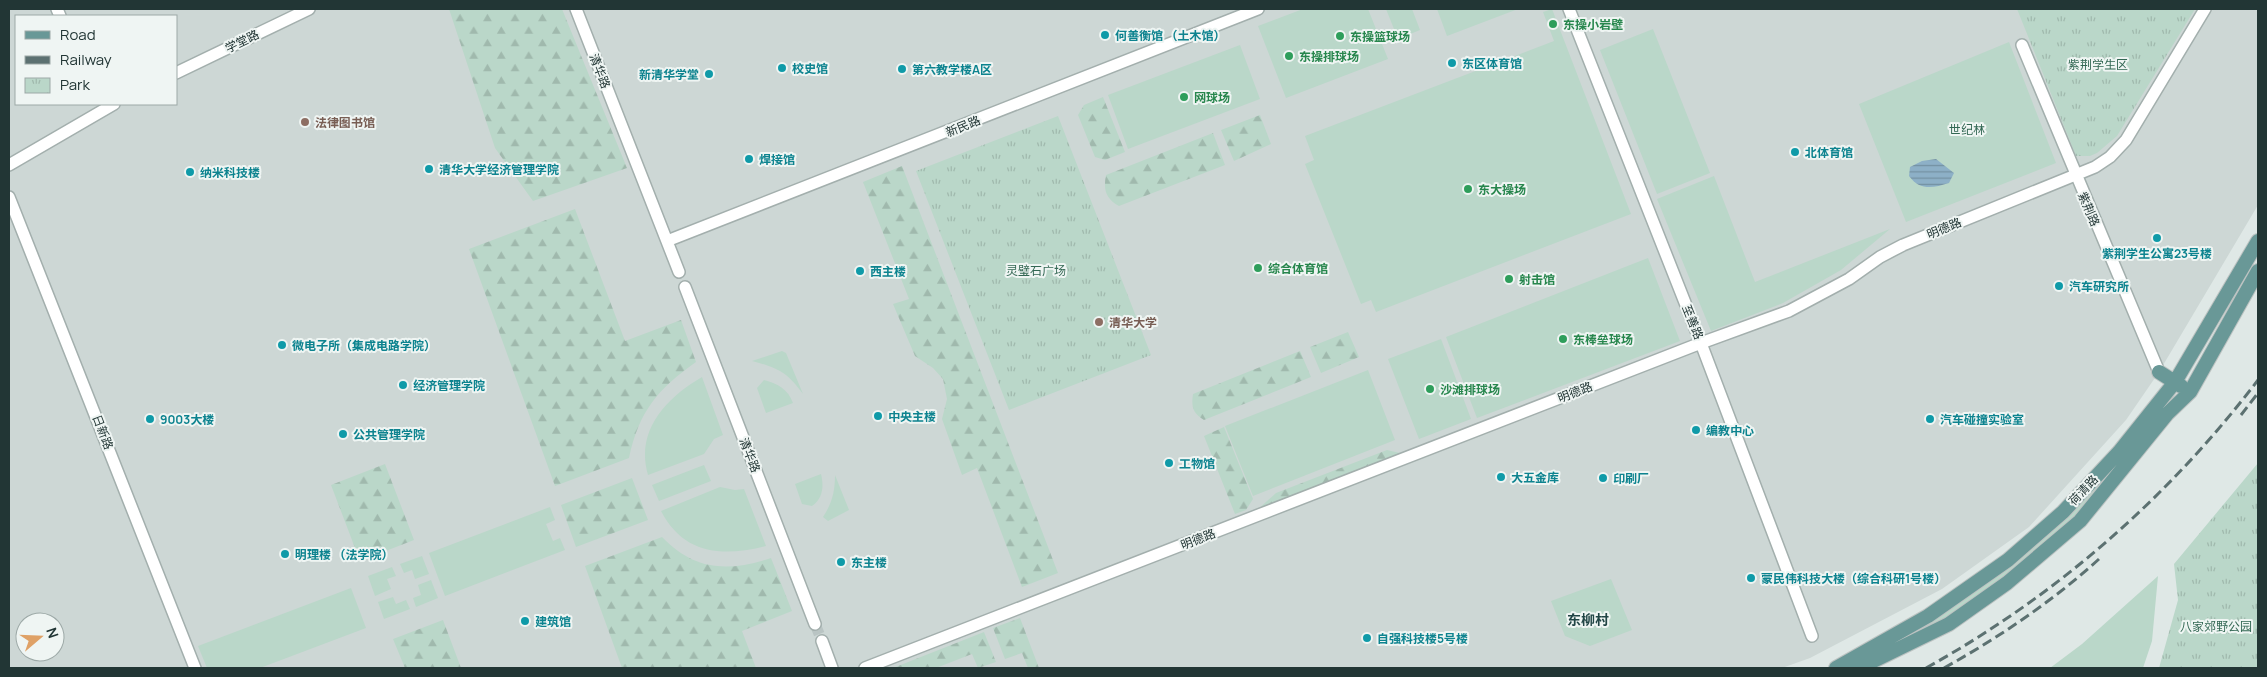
<svg xmlns="http://www.w3.org/2000/svg" width="2267" height="677" viewBox="0 0 2267 677" font-family="Manrope,'Noto Sans SC',sans-serif">
  <defs>
    <pattern id="forest-firs" width="22" height="20" patternUnits="userSpaceOnUse" patternTransform="scale(1.25)"><rect width="22" height="20" fill="#bad7c9"/><path d="M5 1l3.5 6h-7zM16 11l3.5 6h-7z" fill="#a0b9ad"/></pattern>
    <pattern id="park-tufts" width="24" height="20" patternUnits="userSpaceOnUse" patternTransform="scale(1.25)"><rect width="24" height="20" fill="#bad7c9"/><path d="M3 7l-1-3M5 7V3M7 7l1-3M15 17l-1-3M17 17v-4M19 17l1-3" fill="none" stroke="#a0b9ad"/></pattern>
    <pattern id="water-rules" width="6" height="5" patternUnits="userSpaceOnUse" patternTransform="scale(1.25)"><rect width="6" height="5" fill="#8db0c7"/><path d="M0 2.5h6" fill="none" stroke="#7390a2"/></pattern>
  </defs>
  <rect width="100%" height="100%" fill="#dfe8e6"/>
  <path fill="#cdd7d5" fill-rule="evenodd" d="M9,9H2258V205L2159,372L2126,420L2029,527L1942,589L1810,658L1782,668H9ZM16,16H176V104H16ZM25,622H55V652H25Z"/>
  <path fill="#bad7c9" d="M1303,9H1368L1388,59L1286,98L1258,26Z
    M1386,9H1412L1420,30L1398,39Z
    M1437,9H1518L1447,36Z
    M1552,9L1631,214L1376,312L1371,300L1361,304L1305,164L1314,160L1305,136L1554,41L1543,12Z
    M1653,29L1710,173L1657,194L1600,50Z
    M2009,42L2056,163L1906,222L1859,104Z
    M1240,45L1260,99L1128,149L1108,95Z
    M1714,176L1755,282L1890,229L1841,270L1783,303L1711,331L1657,199Z
    M1648,258L1680,341L1477,418L1446,337Z
    M1441,339L1471,419L1419,439L1388,359Z
    M782,351L786,353L803,394C787,372 778,368 752,361Z
    M1368,370L1395,440L1253,496L1225,426Z
    M702,377L723,435L714,439L704,454L648,475C635,431 666,398 702,377Z
    M764,380C778,384 788,389 793,403L766,413L757,388Z
    M2154,421L2080,513L2005,578L1940,624L1902,644L1867,651L1979,583Z
    M704,465L711,481L659,501L652,485Z
    M821,474C824,486 823,499 812,506L802,504L795,484Z
    M835,475L849,510L828,521L823,517C832,503 835,492 835,475Z
    M720,487L735,490L744,489L766,546C723,557 684,555 661,511Z
    M550,507L555,520L546,524L553,541L560,538L565,550L445,596L429,553Z
    M422,556L429,574L415,579L412,570L404,573L400,564Z
    M392,567L396,576L387,579L391,589L375,596L368,576Z
    M2158,576L2152,641L2143,668H2050L2082,644Z
    M1611,579L1632,630L1590,646L1565,636L1551,601Z
    M431,580L438,598L416,607L413,598L421,595L418,585Z
    M351,588L366,628L260,668H207L198,646Z
    M393,597L396,604L406,600L410,609L384,619L378,602Z"/>
  <path fill="url(#forest-firs)" d="M449,9H562L627,168L533,201L495,148Z
    M1103,97L1125,152L1105,160L1095,157L1078,115L1084,105Z
    M1260,115L1271,144L1234,161L1221,130Z
    M1213,133L1225,165L1119,206C1106,199 1103,190 1106,175Z
    M902,166L1058,573L1022,587L977,468L962,475L942,419L947,399L943,379L933,368L915,356L893,304L909,299L863,182Z
    M575,209L625,341L681,320L696,362C658,389 639,411 629,458L555,486L469,249Z
    M1348,332L1359,357L1321,373L1310,347Z
    M1300,351L1311,377L1204,420C1193,413 1191,407 1193,394Z
    M1224,427L1253,499L1246,510L1235,514L1204,436Z
    M1387,450L1404,454L1255,512L1276,493Z
    M385,464L414,540L360,561L331,485Z
    M632,478L648,520L576,547L561,505Z
    M662,537C695,571 728,572 771,558L792,611L742,631L756,668H622L585,566Z
    M1020,618L1039,668H1028L1022,653L1005,659L993,628Z
    M443,620L461,668H405L393,639Z
    M984,632L996,662L978,668L972,654L936,668H893Z"/>
  <path fill="url(#park-tufts)" d="M2017,9H2195L2117,136L2097,153L2090,156H2076Z
    M1058,116L1151,355L1009,410L916,171Z
    M2258,463V668H2159L2178,600L2174,564Z"/>
  <path fill="url(#water-rules)" d="M1936,159L1954,173L1949,183C1933,188 1920,191 1909,176L1910,167L1922,161Z"/>
  <g fill="none" stroke-linecap="round" stroke-linejoin="round">
    <path stroke="#b9c4c3" stroke-width="11" stroke-dasharray="11 5.5" stroke-linecap="butt" d="M815,624L822,641"/>
    <defs>
      <path id="minor" d="M57,9L60,16
        M576,9L679,272
        M1569,9L1699,338L1812,636
        M2022,45L2159,372
        M176,73L309,9
        M9,165L114,104
        M9,197L195,668
        M667,241L1258,9
        M685,287L815,624
        M822,641L832,668
        M865,668L1701,343L1789,311L1849,279L1880,257L1903,245L2095,167L2110,157L2126,140L2205,9"/>
      <path id="major" d="M2159,372L2181,386
        M1836,668L1928,616L2008,560L2063,512L2119,452L2175,382L2258,241
        M1859,668L1949,624L2007,583L2080,521L2167,414L2190,392L2258,271"/>
    </defs>
    <use href="#minor" stroke="#a3afad" stroke-width="14"/>
    <use href="#major" stroke="#bdc3c2" stroke-width="16"/>
    <use href="#minor" stroke="#fff" stroke-width="11"/>
    <use href="#major" stroke="#699897" stroke-width="14"/>
    <path stroke="#5c7171" stroke-width="3" stroke-dasharray="10 5" stroke-linecap="butt" d="M2241,415L2258,393
      M1926,668C2056,596 2168,498 2258,380
      M1944,668C1998,638 2053,601 2099,559"/>
  </g>
  <g fill="#2e9e5b" stroke="#eff5f3" stroke-width="2">
    <circle cx="1553" cy="24" r="5"/>
    <circle cx="1340" cy="36" r="5"/>
    <circle cx="1289" cy="56" r="5"/>
    <circle cx="1184" cy="97" r="5"/>
    <circle cx="1468" cy="189" r="5"/>
    <circle cx="1258" cy="268" r="5"/>
    <circle cx="1509" cy="279" r="5"/>
    <circle cx="1563" cy="339" r="5"/>
    <circle cx="1430" cy="389" r="5"/>
  </g>
  <g fill="#0f9aa8" stroke="#eff5f3" stroke-width="2">
    <circle cx="1105" cy="35" r="5"/>
    <circle cx="1452" cy="63" r="5"/>
    <circle cx="782" cy="68" r="5"/>
    <circle cx="902" cy="69" r="5"/>
    <circle cx="709" cy="74" r="5"/>
    <circle cx="1795" cy="152" r="5"/>
    <circle cx="749" cy="159" r="5"/>
    <circle cx="429" cy="169" r="5"/>
    <circle cx="190" cy="172" r="5"/>
    <circle cx="2157" cy="238" r="5"/>
    <circle cx="860" cy="271" r="5"/>
    <circle cx="2059" cy="286" r="5"/>
    <circle cx="282" cy="345" r="5"/>
    <circle cx="403" cy="385" r="5"/>
    <circle cx="878" cy="416" r="5"/>
    <circle cx="150" cy="419" r="5"/>
    <circle cx="1930" cy="419" r="5"/>
    <circle cx="1696" cy="430" r="5"/>
    <circle cx="343" cy="434" r="5"/>
    <circle cx="1169" cy="463" r="5"/>
    <circle cx="1501" cy="477" r="5"/>
    <circle cx="1603" cy="478" r="5"/>
    <circle cx="285" cy="554" r="5"/>
    <circle cx="841" cy="562" r="5"/>
    <circle cx="1751" cy="578" r="5"/>
    <circle cx="525" cy="621" r="5"/>
    <circle cx="1367" cy="638" r="5"/>
  </g>
  <g fill="#8d6e63" stroke="#eff5f3" stroke-width="2">
    <circle cx="305" cy="122" r="5"/>
    <circle cx="1099" cy="322" r="5"/>
  </g>
  <g text-anchor="middle" dominant-baseline="central" stroke-width="4" stroke-linejoin="round" paint-order="stroke">
    <g font-size="12" font-weight="bold" fill="#27864d" stroke="#eff5f3" text-anchor="start">
      <text x="1563" y="24">东操小岩壁</text>
      <text x="1350" y="36">东操篮球场</text>
      <text x="1299" y="56">东操排球场</text>
      <text x="1194" y="97">网球场</text>
      <text x="1478" y="189">东大操场</text>
      <text x="1268" y="268">综合体育馆</text>
      <text x="1519" y="279">射击馆</text>
      <text x="1573" y="339">东棒垒球场</text>
      <text x="1440" y="389">沙滩排球场</text>
    </g>
    <g font-size="12" font-weight="bold" fill="#0d838f" stroke="#eff5f3" text-anchor="start">
      <text x="1115" y="35">何善衡馆 （土木馆）</text>
      <text x="1462" y="63">东区体育馆</text>
      <text x="792" y="68">校史馆</text>
      <text x="912" y="69">第六教学楼A区</text>
      <text x="699" y="74" text-anchor="end">新清华学堂</text>
      <text x="1805" y="152">北体育馆</text>
      <text x="759" y="159">焊接馆</text>
      <text x="439" y="169">清华大学经济管理学院</text>
      <text x="200" y="172">纳米科技楼</text>
      <text x="2157" y="253" text-anchor="middle">紫荆学生公寓23号楼</text>
      <text x="870" y="271">西主楼</text>
      <text x="2069" y="286">汽车研究所</text>
      <text x="292" y="345">微电子所（集成电路学院）</text>
      <text x="413" y="385">经济管理学院</text>
      <text x="888" y="416">中央主楼</text>
      <text x="160" y="419">9003大楼</text>
      <text x="1940" y="419">汽车碰撞实验室</text>
      <text x="1706" y="430">编教中心</text>
      <text x="353" y="434">公共管理学院</text>
      <text x="1179" y="463">工物馆</text>
      <text x="1511" y="477">大五金库</text>
      <text x="1613" y="478">印刷厂</text>
      <text x="295" y="554">明理楼 （法学院）</text>
      <text x="851" y="562">东主楼</text>
      <text x="1761" y="578">蒙民伟科技大楼（综合科研1号楼）</text>
      <text x="535" y="621">建筑馆</text>
      <text x="1377" y="638">自强科技楼5号楼</text>
    </g>
    <g font-size="12" fill="#223635" stroke="#eff5f3">
      <text transform="translate(242 41) rotate(-26)">学堂路</text>
      <text transform="translate(600 71) rotate(69)">清华路</text>
      <text transform="translate(963 126) rotate(-22)">新民路</text>
      <text transform="translate(2089 209) rotate(67)">紫荆路</text>
      <text transform="translate(1944 228) rotate(-22)">明德路</text>
      <text transform="translate(1693 322) rotate(68)">至善路</text>
      <text transform="translate(1575 392) rotate(-21)">明德路</text>
      <text transform="translate(103 432) rotate(69)">日新路</text>
      <text transform="translate(750 455) rotate(69)">清华路</text>
      <text transform="translate(2083 490) rotate(-47)">荷清路</text>
      <text transform="translate(1198 539) rotate(-21)">明德路</text>
    </g>
    <g font-size="12" fill="#326753" stroke="#eff5f3">
      <text x="2098" y="64">紫荆学生区</text>
      <text x="1967" y="129">世纪林</text>
      <text x="1036" y="270">灵璧石广场</text>
      <text x="2216" y="626">八家郊野公园</text>
    </g>
    <g font-size="12" font-weight="bold" fill="#785e54" stroke="#eff5f3" text-anchor="start">
      <text x="315" y="122">法律图书馆</text>
      <text x="1109" y="322">清华大学</text>
    </g>
    <g font-size="14" font-weight="bold" fill="#214545" stroke="#eff5f3">
      <text x="1588" y="619">东柳村</text>
    </g>
  </g>
  <rect width="2267" height="677" fill="none" stroke="#223635" stroke-width="20"/>
  <rect x="15" y="15" width="162" height="90" fill="#eff5f3" stroke="#9da9a7"/>
  <rect x="25" y="31" width="25" height="8" fill="#699897" stroke="#9da9a7"/>
  <text x="60" y="40" font-size="15" fill="#223635">Road</text>
  <rect x="25" y="56" width="25" height="8" fill="#5c7171" stroke="#9da9a7"/>
  <text x="60" y="65" font-size="15" fill="#223635">Railway</text>
  <rect x="25" y="78" width="25" height="15" fill="url(#park-tufts)" stroke="#9da9a7"/>
  <text x="60" y="90" font-size="15" fill="#223635">Park</text>
  <g transform="translate(40 637) rotate(71)"><circle r="24" fill="#eff5f3" stroke="#9da9a7"/>
  <path d="M0-4L9 19L0 12L-9 19Z" fill="#dfa166"/>
  <text y="-8" font-size="14" font-weight="bold" text-anchor="middle" fill="#223635">N</text>
  </g>
</svg>
